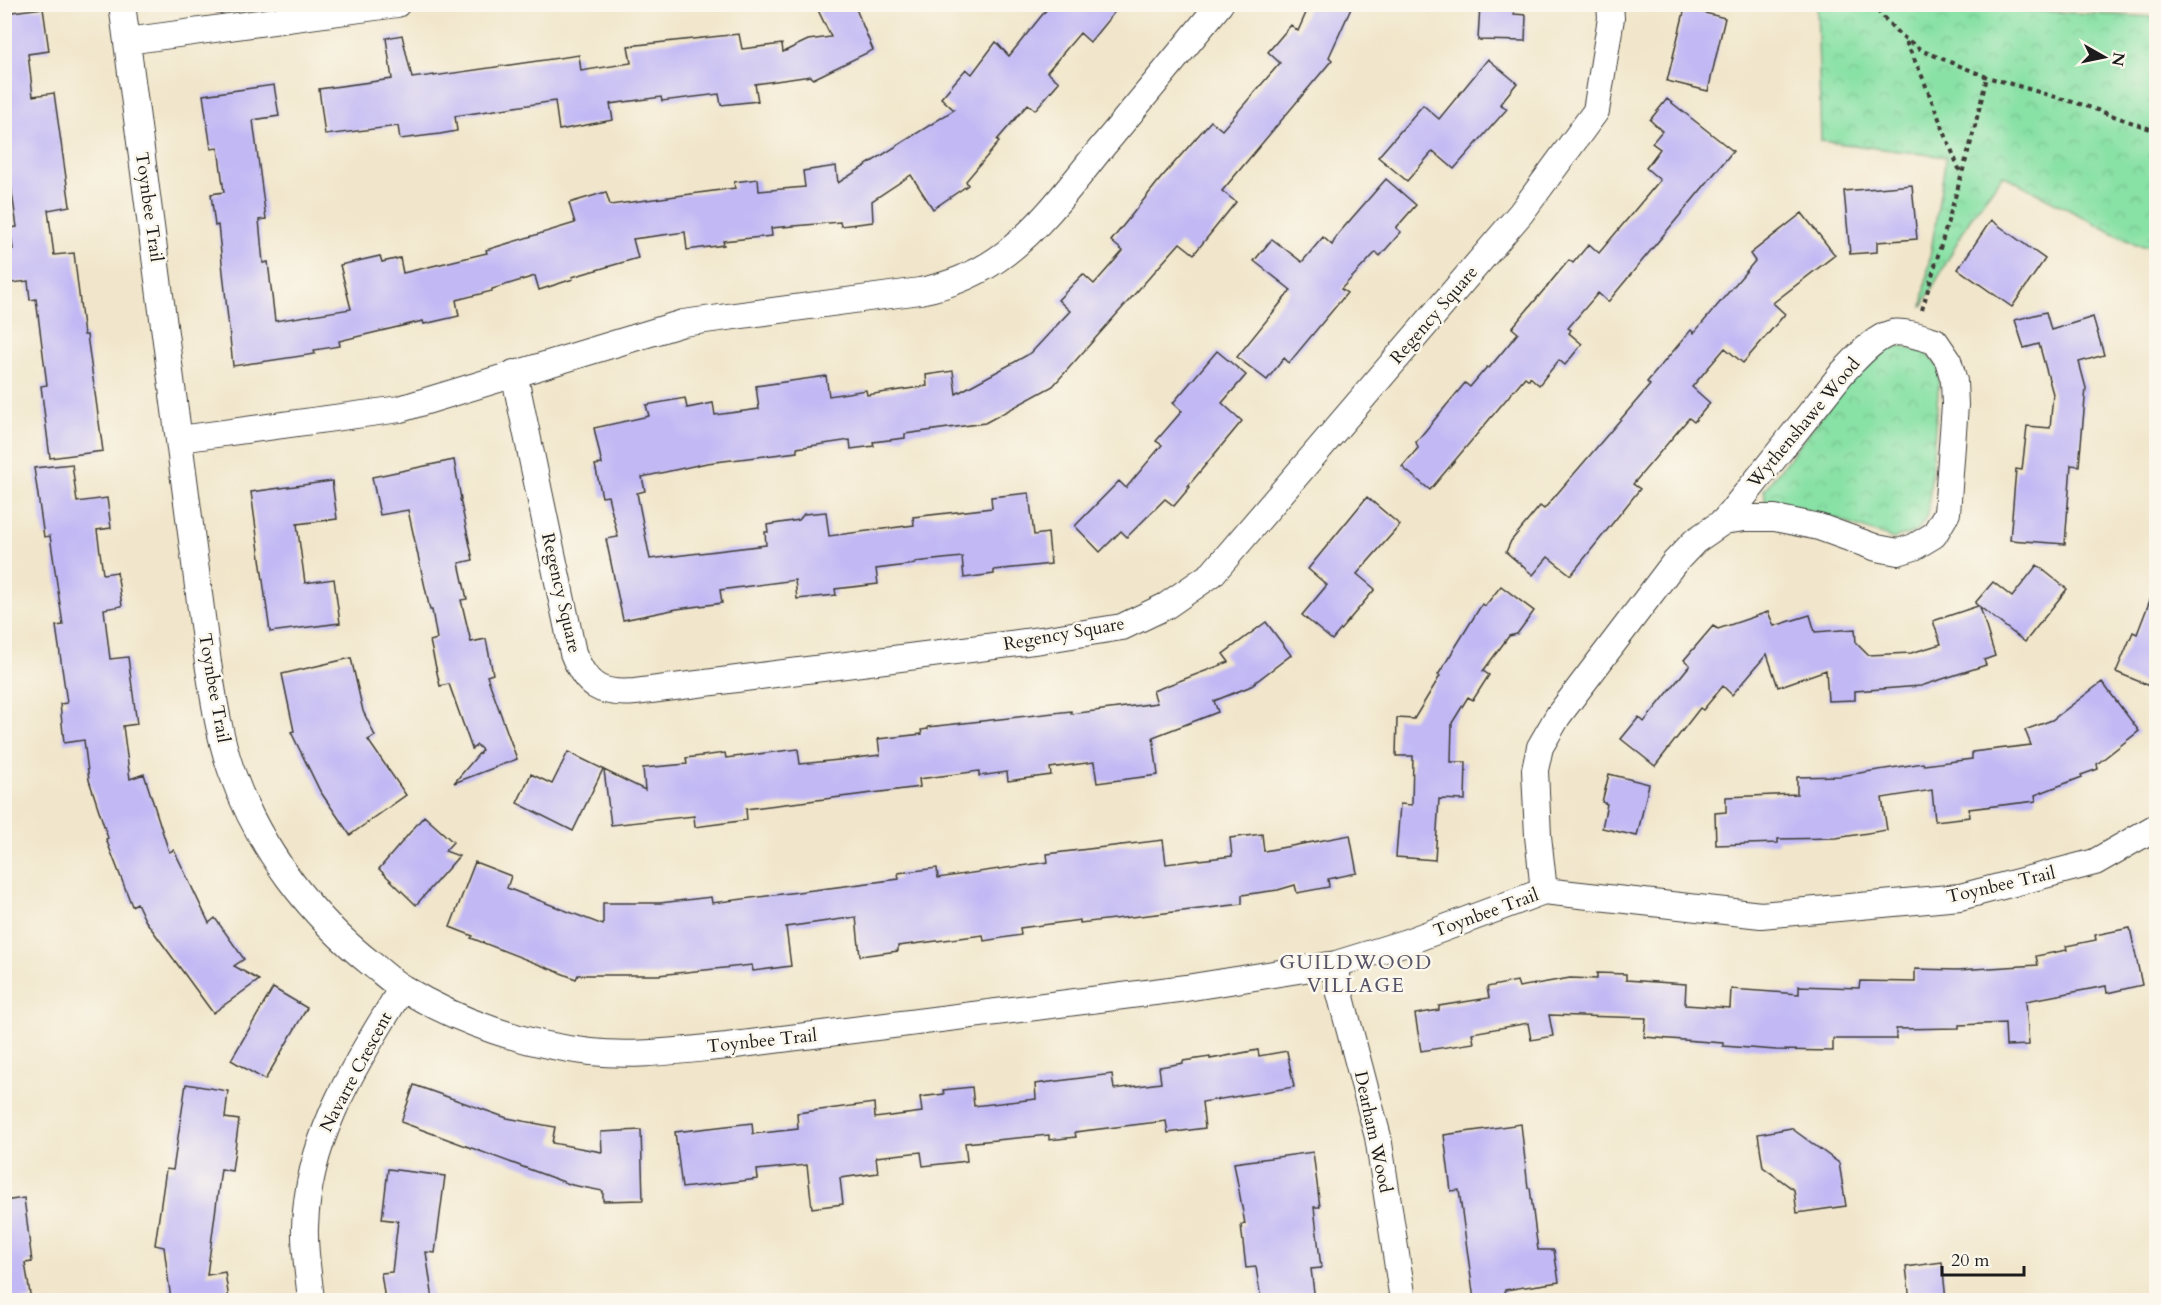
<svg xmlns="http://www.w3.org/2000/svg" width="2161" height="1305" viewBox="0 0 2161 1305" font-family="Cardo,serif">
  <defs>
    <pattern id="park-crowns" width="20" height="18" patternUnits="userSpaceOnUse" patternTransform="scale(1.5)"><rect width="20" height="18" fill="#88e1a5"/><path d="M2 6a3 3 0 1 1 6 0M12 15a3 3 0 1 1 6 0" fill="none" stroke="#75c08d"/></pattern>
  </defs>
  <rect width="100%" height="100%" fill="#fbf7ec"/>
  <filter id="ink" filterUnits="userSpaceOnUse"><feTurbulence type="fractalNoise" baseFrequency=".0167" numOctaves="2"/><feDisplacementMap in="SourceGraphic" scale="12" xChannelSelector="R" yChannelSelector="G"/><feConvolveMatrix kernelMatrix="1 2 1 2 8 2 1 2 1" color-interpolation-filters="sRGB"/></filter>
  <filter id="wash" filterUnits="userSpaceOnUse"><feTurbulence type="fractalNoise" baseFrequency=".008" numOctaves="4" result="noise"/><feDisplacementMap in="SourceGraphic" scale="24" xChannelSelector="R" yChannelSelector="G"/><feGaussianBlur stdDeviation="1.35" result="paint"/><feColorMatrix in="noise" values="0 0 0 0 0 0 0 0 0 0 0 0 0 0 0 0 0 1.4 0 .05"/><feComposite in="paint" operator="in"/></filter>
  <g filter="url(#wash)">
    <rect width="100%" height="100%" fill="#f1e6cb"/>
    <path fill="url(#park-crowns)" stroke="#527e60" stroke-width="1.5" d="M1969,4L1974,8L2156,17V247L2136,245L2003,175L1970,219L1922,307L1946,157L1821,141L1817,5Z
      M1901,346L1926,352L1940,369L1928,514L1918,531L1894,539L1811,511L1766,505L1764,490L1872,352Z"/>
    <g id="blocks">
      <path fill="#c1b8f4" d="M815,4H854L873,50L813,79L811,76L755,84L758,101L721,105L719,94L662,101L661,97L610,104L613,120L559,130L555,101L455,116L457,131L440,134L400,139L398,126L325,135L319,89L392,79L386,38L402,35L412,78L434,75V76L579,55L581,71L631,63L628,46L739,34L742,49L782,44L783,52L808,40L831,37Z
        M1051,4H1121L1090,42L1080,33L1047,72L1059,82L1035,110L1028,104L997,140L999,142L966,181L968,185L933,209L911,175L872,201L873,222L841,226L840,222L771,228L772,236L723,241L724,245L687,250L685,232L633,239L638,258L572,277L573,279L539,290L535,276L492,289V291L456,300L459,316L424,324L423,321L339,341L340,346L314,350L315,354L233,366L218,225L215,226L211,194L224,192L218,148L211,149L203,95L274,85L279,116L253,120L266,219L259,220L263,263L268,262L275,321L351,309L340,265L380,256L382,262L400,258L403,273L487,253L486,250L575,223L569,203L606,192L610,205L735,188L734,182L758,179L759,191L805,187L803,171L836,166L838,183L954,110L941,98L966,69L972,74L996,42L1009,56Z
        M1310,4H1353L1329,57L1332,60L1222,191L1236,202L1194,254L1180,243L1053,386L985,423L905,434V438L873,442L874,446L851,449L850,440L797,448V452L707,463L642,477L645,491L637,493L650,559L766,545L765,532H768L767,525L799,520L804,514L826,512L829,536L914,525L913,517L992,508L991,497L1029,493L1034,535L1048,533L1051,564L994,570V574L964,578L962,557L915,562V564L876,569L878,584L835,589L836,595L797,599L795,580L720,590L722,603L677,609L623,620L606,539L618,537L608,496L602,497L595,465L602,464L594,428L649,416L646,405L685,398L687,408L713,403L715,415L759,409L756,386L826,376L829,396L866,390L867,395L927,386L926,375L953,371L956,394L1031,353L1070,311L1058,300L1083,274L1094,284L1123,251L1111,241L1161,178L1211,121L1222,130L1280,63L1268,52L1291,25L1298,31Z
        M1480,4H1514V14L1526,15L1525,41L1478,40Z
        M43,8L49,51L28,54L33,96L54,93L70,206L48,210L54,255L74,253L84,335H87L103,451L50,458L41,386L47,385L36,299L30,300L28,281L4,284V250L13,249L10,228L17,227L4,138V13Z
        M1685,8L1725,18L1708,91L1667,81Z
        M1488,59L1517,83L1500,104L1507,109L1454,169L1433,151L1407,181L1378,157L1423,105L1439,119Z
        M1667,99L1733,151L1608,302L1598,293L1568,328L1571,330L1569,333L1582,344L1565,365L1559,360L1539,385L1530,377L1529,380L1525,377L1430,490L1402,467L1418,448L1416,442L1465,383L1470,387L1487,367L1489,368L1518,333L1512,328L1569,260L1573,263L1589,244L1599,253L1660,180L1646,168L1660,149L1652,143L1662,131L1650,120Z
        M1386,179L1416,205L1396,228L1401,232L1380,256L1376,252L1341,289L1347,293L1289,363L1284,358L1267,380L1237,357L1291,290L1254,261L1272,239L1302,262L1323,237L1332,245L1338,234Z
        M1912,185L1917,239L1877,242V252L1850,254L1844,191Z
        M1802,213L1835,255L1773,303L1785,314L1743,363L1725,348L1692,387L1710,403L1694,422L1689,418L1633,484L1640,489L1571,575L1548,557L1533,575L1506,552L1511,541L1540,506L1544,509L1650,385L1647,382L1691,330L1694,333L1755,261L1750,254Z
        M1991,220L2045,259L2012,307L1958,269Z
        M2046,312L2051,330L2093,317L2104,355L2079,362L2086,388L2079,466L2071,465L2065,544L2010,540L2016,469L2022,470L2027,426L2050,428L2053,394L2039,344L2024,348L2015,320Z
        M1217,351L1246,375L1222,403L1242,421L1188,486L1190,487L1174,506L1165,499L1127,537L1121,531L1100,552L1075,526L1119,481L1126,488L1162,445L1156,441L1182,411L1173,403Z
        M454,460L461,499H460L473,560L459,563L467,599L461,600L471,642L486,639L493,674L487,676L517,759L454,783L482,750L477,745L472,749L449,684L440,686L430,641L437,639L432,610H430L408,510L380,515L372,477Z
        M72,464L77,502L107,498L111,528L97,530L103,574L117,572L122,606L104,609L110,659L128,657L137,724L123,726L130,779L144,774L169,852L174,850L209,923L215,918L244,959L234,966L259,980L213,1013L145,920L137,903L132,906L106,839L108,838L89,780L84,740L64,743L60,704L67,703L56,626L63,625L50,536L44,537L34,468Z
        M332,481L337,519L297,524L305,583L334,579L340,623L270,632L251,492Z
        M1367,497L1400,525L1357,574L1375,589L1332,640L1302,615L1327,585L1308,569Z
        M2037,565L2067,589L2025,642L1980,607L1995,656L1984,660L1986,665L1921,686L1855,691V700L1828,701L1826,670L1778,687L1767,654L1732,695L1723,686L1703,710L1700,708L1655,766L1621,739L1639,717L1644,722L1690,665L1684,660L1713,626L1718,629L1768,612L1774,626L1810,615L1815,632L1855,629L1856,643L1868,655L1911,653L1941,644L1933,621L1978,606L1975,603L1993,582L2012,597Z
        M1501,586L1534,611L1517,634L1509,636L1483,671L1489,675L1473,700L1468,697L1452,723L1451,762H1466L1465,800L1439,799L1435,860L1396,857L1400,804L1412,805L1413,756H1396L1397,718L1414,719L1440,676L1438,675L1482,604L1485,606Z
        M2155,587L2157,588V689L2116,672L2133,632L2137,634Z
        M1266,622L1291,655L1249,687L1214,701L1218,712L1153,737L1158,775L1097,783L1094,762L1050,768L1051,775L1008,781L1007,772L979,776V771L919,779L920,787L746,809L747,820L695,827L694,816L611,825L604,770L645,790L643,768L687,764L686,758L725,753L726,758L798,749L800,764L839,760L880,755L878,739L922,734L921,730L928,729V727L1071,711V714L1157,703L1153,691L1229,662L1223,654Z
        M351,658L363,711L375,736L368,740L406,795L350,835L320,791L291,732L294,731L282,674Z
        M2102,682L2139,731L2097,764L2098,769L2081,775L2082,777L2035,795L2036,801L1969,809L1970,817L1935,821L1932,790L1882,798L1887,830L1836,838L1778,839V843L1716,845L1715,813L1726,812V797L1797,794V777L1840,776L1923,763L1924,765L1972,759V752L2031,745L2025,730L2052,720Z
        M568,752L603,769L573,831L517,803L531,774L552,784Z
        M1609,774L1649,784L1637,836L1602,828L1607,804L1602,802Z
        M424,816L453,842L445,851L459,856L416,905L379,869Z
        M1262,834L1264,851L1350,835L1357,873L1328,879L1329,887L1297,893L1295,885L1278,890L1242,895V904L1080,923V920L1020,928L1021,935L984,941L983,935L898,946V951L860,956L856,917L786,927L791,966L753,971L752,965L658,975H578L576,979L471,938L473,936L450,927L475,862L511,876L507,888L603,925V903H660L711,897L712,903L899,879L898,873L937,868L938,878L1048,862L1047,854L1163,840L1166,864L1232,856L1230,838Z
        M2130,928L2142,985L2107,993L2106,986L2026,1001L2029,1045L2006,1046L2005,1023L1959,1025V1028L1896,1029V1039H1833V1051L1776,1050L1723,1046V1043L1644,1037L1646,1018L1549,1015L1553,1036L1531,1040L1528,1023L1472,1033L1474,1043L1421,1051L1415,1014L1439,1010V1006L1489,998L1487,987L1517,981L1519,987L1570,978L1597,979V973L1626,974V980L1686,984L1685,1005L1730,1008L1731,989L1799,994V986L1859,988L1860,981L1915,982V969L1958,970L2038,965L2036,956L2067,950L2066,946L2096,940L2095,935Z
        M273,988L307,1008L265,1080L231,1060Z
        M1258,1050L1259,1056L1287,1051L1294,1087L1202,1102L1205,1128L1168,1133L1166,1121L1075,1132L1076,1137L1049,1140V1135L965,1143L967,1161L923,1166L921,1152L876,1157L878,1173L840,1178L843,1204L812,1208L807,1165L757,1170L758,1179L682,1188L675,1132L752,1123L753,1134L798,1129L797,1113L874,1103L875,1118L922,1112L920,1097L944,1094L943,1090L972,1087L974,1106L1036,1099L1035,1084L1112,1074L1114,1089L1161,1083L1159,1067L1183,1063V1061L1210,1057V1059Z
        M186,1084L228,1091L225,1118L239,1120L232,1171L221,1169L207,1275L225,1272L229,1300H171L164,1247L155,1245L166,1169L173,1170Z
        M414,1085L507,1118L555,1127L552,1143L602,1152L601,1132L641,1130L643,1200L603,1201V1191L572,1185L401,1122Z
        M1521,1124L1528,1188H1530L1538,1250H1554L1559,1282L1505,1290L1506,1300H1474L1459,1190L1451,1191L1444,1135Z
        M1791,1128L1839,1163L1846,1206L1797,1213L1794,1190L1763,1167L1758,1134Z
        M1313,1152L1320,1207H1314L1321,1268L1311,1269L1315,1300H1261L1256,1267L1246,1268L1241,1225L1245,1224L1234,1163Z
        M388,1169L445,1176L435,1253L426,1252L433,1300H385L381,1273L392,1272L398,1221L382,1219Z
        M24,1198L32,1262L25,1263L31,1300H4V1201Z
        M1942,1262L1946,1300H1910L1906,1267Z"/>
    </g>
  </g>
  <g filter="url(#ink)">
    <use href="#blocks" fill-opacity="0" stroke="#3c3a36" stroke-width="1.5"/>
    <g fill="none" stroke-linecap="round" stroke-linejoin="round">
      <defs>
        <path id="minor" d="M122,4L208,663C214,700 219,735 231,770C258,847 310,916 374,966C383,973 392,982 403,988C458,1022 526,1045 591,1052C636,1057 683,1050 727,1046L1186,988L1336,964L1407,942L1544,891L1761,915L1960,897L2095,862L2156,827
          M127,41L397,4
          M514,373L573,653C586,686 600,695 635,692L1041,640L1122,627L1166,606L1212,574L1521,213L1596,111L1611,18L1610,4
          M180,439L400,409L683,323L920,291C952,285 980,273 1006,253C1042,225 1070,187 1098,152C1139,103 1179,54 1220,4
          M1544,891L1538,836L1535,770L1540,747L1558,716L1674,563L1695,541L1724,521L1843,372C1857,358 1873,338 1892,333C1902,330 1925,338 1935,341L1948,360L1954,381L1955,405L1947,513L1934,535L1914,547L1898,552L1877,548L1819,527L1775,518H1745L1724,521
          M1336,964L1338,986L1378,1137L1403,1300
          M311,1300C309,1277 304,1251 305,1227C308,1135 356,1064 402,988"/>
      </defs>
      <use href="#minor" stroke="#3c3a36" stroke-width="28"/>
      <path stroke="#3c3a36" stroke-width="4" stroke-dasharray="4.5 4.5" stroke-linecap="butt" d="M1871,4L1899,34L1923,51L1987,77L2080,104L2156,131
        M1906,42L1922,76L1961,174
        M1922,310L1970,146L1987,77"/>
      <use href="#minor" stroke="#fff" stroke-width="26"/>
    </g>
  </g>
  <g text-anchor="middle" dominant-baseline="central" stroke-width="5" stroke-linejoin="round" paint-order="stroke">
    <g font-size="18" fill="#1c1c1c" stroke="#fbf7ec">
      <text transform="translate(149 207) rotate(82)">Toynbee Trail</text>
      <text transform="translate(1434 315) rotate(-49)">Regency Square</text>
      <text transform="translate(1804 423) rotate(-50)">Wythenshawe Wood</text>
      <text transform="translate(561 593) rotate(77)">Regency Square</text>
      <text transform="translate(1064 634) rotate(-10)">Regency Square</text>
      <text transform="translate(214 688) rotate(80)">Toynbee Trail</text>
      <text transform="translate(2001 885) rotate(-13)">Toynbee Trail</text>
      <text transform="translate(1486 913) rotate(-20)">Toynbee Trail</text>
      <text transform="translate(762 1041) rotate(-6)">Toynbee Trail</text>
      <text transform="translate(356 1072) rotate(-62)">Navarre Crescent</text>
      <text transform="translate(1373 1132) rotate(78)">Dearham Wood</text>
    </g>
    <g font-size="20" letter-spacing="1.5" fill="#565368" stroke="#fbf7ec">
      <text x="1356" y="962">GUILDWOOD<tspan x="1356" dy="23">VILLAGE</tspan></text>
    </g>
  </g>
  <rect width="2161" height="1305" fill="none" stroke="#fbf7ec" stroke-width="24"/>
  <g transform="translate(2104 57) rotate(99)" stroke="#fbf7ec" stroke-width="4.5" paint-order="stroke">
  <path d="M0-4.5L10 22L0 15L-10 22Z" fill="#1c1c1c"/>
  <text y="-9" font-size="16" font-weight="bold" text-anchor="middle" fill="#1c1c1c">N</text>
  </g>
  <path d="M1942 1266v9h82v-9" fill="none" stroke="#1c1c1c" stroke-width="3"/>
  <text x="1951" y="1266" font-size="18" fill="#1c1c1c" stroke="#fbf7ec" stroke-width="4.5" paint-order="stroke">20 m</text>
</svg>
